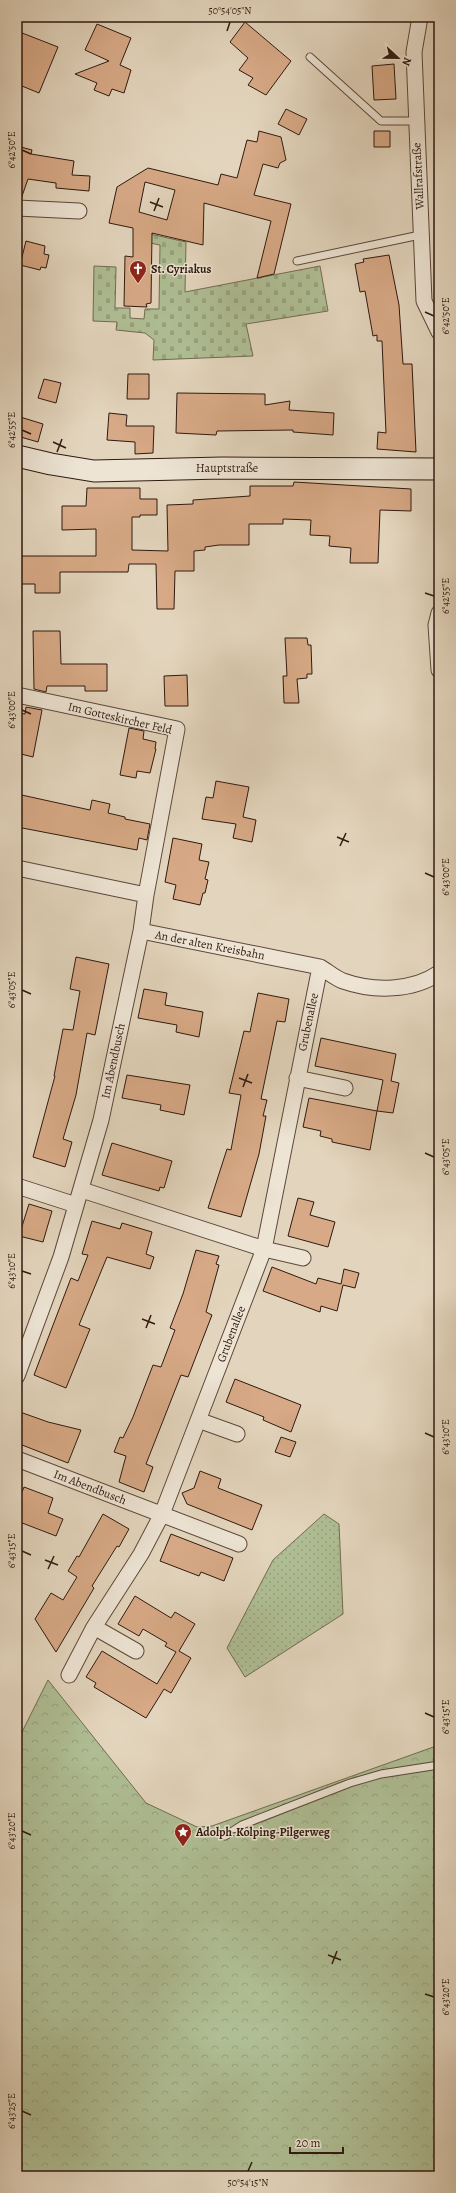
<svg xmlns="http://www.w3.org/2000/svg" width="456" height="2193" viewBox="0 0 456 2193" font-family="Alegreya,serif">
  <defs>
    <pattern id="forest-crowns" width="20" height="18" patternUnits="userSpaceOnUse"><rect width="20" height="18" fill="#afbe94"/><path d="M2 6a3 3 0 1 1 6 0M12 15a3 3 0 1 1 6 0" fill="none" stroke="#97a37e"/></pattern>
    <pattern id="cemetery-stones" width="16" height="16" patternUnits="userSpaceOnUse"><rect width="16" height="16" fill="#afbe94"/><path d="M2 7V4a2 2 0 0 1 4 0v3zM10 15v-3a2 2 0 0 1 4 0v3z" fill="#97a37e"/></pattern>
    <pattern id="park-dots" width="8" height="8" patternUnits="userSpaceOnUse"><rect width="8" height="8" fill="#afbe94"/><path d="M2 2h.1M6 6h.1" fill="none" stroke="#97a37e" stroke-width="1.8" stroke-linecap="round"/></pattern>
  </defs>
  <rect width="100%" height="100%" fill="#e3d5bd"/>
  <filter id="stains"><feTurbulence type="fractalNoise" baseFrequency=".005" numOctaves="4"/><feColorMatrix values="0 0 0 0 .2 0 0 0 0 .09 0 0 0 0 .02 0 0 0 .5 -.17"/></filter>
  <radialGradient id="worn" r=".72"><stop offset=".6" stop-color="#630" stop-opacity="0"/><stop offset="1" stop-color="#630" stop-opacity=".3"/></radialGradient>
  <path fill="url(#forest-crowns)" stroke="#706c52" d="M48,1680L146,1803L197,1827L212,1826L439,1745V2176H17V1742Z"/>
  <path fill="url(#cemetery-stones)" stroke="#706c52" d="M141,232L186,242L185,292L320,266L328,311L246,324L253,356L153,360L154,340L145,333L116,330L117,322L93,321L94,266L116,267L115,308H130V318L144,319L145,309H159L160,245L140,241Z"/>
  <path fill="url(#park-dots)" stroke="#706c52" d="M324,1514L339,1524L343,1614L245,1677L227,1648L273,1560Z"/>
  <path fill="#d7a986" stroke="#30190f" fill-rule="evenodd" d="M245,22L291,61L266,95L248,85L253,78L239,70L248,58L230,42Z
    M97,24L131,38L120,65L131,70L124,93L112,89L109,96L94,90L97,83L75,74L109,61L85,50Z
    M17,31L58,47L39,93L17,84Z
    M394,64L396,99L374,100L372,66Z
    M286,109L307,119L299,135L278,124Z
    M259,131L281,137L286,160L280,163L278,168L263,164L254,195L291,204L274,274L257,278L271,221L204,203L203,245L152,233L151,303L146,304L147,307L124,306L125,256L133,257V228L109,223L117,187L148,168L218,185L221,174L237,178L247,140L257,142ZM145,182L175,190L167,220L139,212Z
    M374,131H390V147H374Z
    M17,146L32,150L31,154L74,161L72,175L90,176L89,191L56,188V183L28,179L21,199H17Z
    M26,241L45,246L44,254L49,255L46,268L41,267L40,270L20,265Z
    M389,255L399,305L403,364H412L416,452L377,449L378,432L386,433L382,341H377V335L373,336L365,291L360,292L355,264L364,262L363,259Z
    M128,374H149V399H127Z
    M44,379L61,383L56,403L38,398Z
    M177,393L265,394V405L290,401L289,410L334,413L333,435L293,432V430L217,431L216,435L176,433Z
    M109,413L127,415L126,426H154L153,453L135,454V442L107,440Z
    M17,416L43,424L38,442L17,436Z
    M294,482L411,489V511L380,510L378,563H350L351,548L329,546L330,536L310,535L311,520L283,519V524H249V545H219L205,547V550L194,551V571H175L174,609H157L156,564H129L128,572H60V593H35V584H17V556H96V529L62,530V506H86L87,488H140V499H157V515H140V517H132V550L168,551L167,505L193,504V500L250,496V486H293Z
    M33,631H60L61,664H107V691H85V686H47L46,692L34,689Z
    M285,638H307L308,645H311L312,674H307V678L297,679L299,703H284L283,676H287Z
    M187,675L188,706H165L164,676Z
    M26,707L42,710L33,757L17,753V713L25,714Z
    M129,728L144,731L143,739L156,742L155,749H156L150,773L137,771L136,778L120,775Z
    M216,781L249,787L243,817L256,820L252,842L233,838L236,824L202,819L206,797L213,798Z
    M17,794L90,810L92,800L110,804L108,813L125,817V819L150,824L147,840L139,838L137,850L17,827Z
    M173,838L202,844L199,860L209,862L205,879L208,880L205,893H203L200,905L173,899L176,885L165,882Z
    M76,957L109,964L95,1035L87,1033L76,1095L63,1139L72,1142L65,1167L33,1157L55,1076H54L63,1029L73,1030L80,991L70,989Z
    M144,989L167,993L165,1005L203,1012L199,1037L176,1032L177,1025L138,1018Z
    M258,993L289,999L285,1022L277,1021L274,1036L261,1099L267,1100L263,1116H266L259,1154L241,1217L208,1208L227,1149L231,1150L241,1095L229,1093L244,1031L250,1032Z
    M321,1038L396,1054L391,1081L399,1083L393,1113L377,1111L383,1080L315,1066Z
    M127,1075L190,1085L184,1115L160,1110L161,1105L122,1098Z
    M309,1098L377,1111L370,1150L332,1142V1139L320,1136L321,1131L303,1127Z
    M112,1143L172,1161L164,1188L160,1187L159,1191L102,1175Z
    M298,1198L314,1202L310,1215L335,1222L328,1247L288,1236Z
    M29,1204L52,1211L43,1242L19,1236Z
    M92,1221L120,1229L122,1223L152,1232L146,1254L154,1257L150,1269L107,1257L79,1325L90,1329L66,1388L34,1375L71,1278L78,1281L88,1255L82,1254Z
    M196,1250L219,1256L216,1264L219,1265L206,1312L212,1315L188,1377L181,1375L146,1464L153,1467L144,1492L119,1482L126,1456L114,1452L120,1437L123,1438L133,1417L153,1365L161,1367L175,1330L170,1328L183,1294Z
    M272,1267L316,1284L318,1278L341,1284L344,1269L359,1273L355,1288L343,1285L337,1311L321,1306L320,1312L263,1291Z
    M235,1379L301,1405L291,1432L263,1420L264,1417L226,1402Z
    M20,1412L48,1422L81,1430L68,1463L17,1443V1420Z
    M281,1437L296,1442L290,1457L275,1452Z
    M200,1471L221,1479L218,1488L262,1505L252,1530L187,1504L182,1493L194,1488Z
    M24,1487L53,1498L48,1513L63,1519L56,1536L17,1521V1504Z
    M103,1514L129,1529L119,1547L117,1546L92,1586L94,1588L56,1652L35,1619L51,1593L63,1600L77,1577L68,1571L77,1556L79,1557Z
    M171,1534L233,1558L224,1581L201,1572L199,1576L160,1561Z
    M135,1596L171,1618L175,1612L195,1624L179,1651L191,1658L171,1693L164,1689L146,1718L94,1687L96,1683L86,1677L102,1651L157,1684L176,1652L165,1646L167,1643L143,1629L139,1636L118,1624Z"/>
  <g fill="none" stroke-linecap="round" stroke-linejoin="round">
    <defs>
      <path id="service" d="M310,57L381,121H415
        M297,261L420,235
        M225,1836L242,1825L350,1783L381,1774L439,1765"/>
      <path id="minor" d="M420,17L414,52L424,301L439,332
        M17,208L79,211
        M439,613L436,625L439,670
        M17,695L177,729L146,895
        M17,868L146,895L141,931L101,1120L61,1257L17,1376
        M141,931L320,967C327,971 335,978 343,981C374,992 413,991 439,973
        M297,1078L345,1088
        M17,1186L76,1205
        M82,1190L264,1249L303,1258
        M198,1420L237,1434
        M17,1459L239,1544
        M94,1627L136,1651
        M69,1675L94,1627L141,1554L162,1514L264,1249L320,967"/>
      <path id="secondary" d="M17,456L51,464L94,471L222,468L439,469"/>
    </defs>
    <use href="#service" stroke="#5d483a" stroke-width="9"/>
    <use href="#minor" stroke="#5d483a" stroke-width="17"/>
    <use href="#secondary" stroke="#30190f" stroke-width="23"/>
    <use href="#service" stroke="#ede4d4" stroke-width="7"/>
    <use href="#minor" stroke="#ede4d4" stroke-width="15"/>
    <use href="#secondary" stroke="#ede4d4" stroke-width="21"/>
  </g>
  <path fill="none" stroke="#30190f" stroke-width="1.5" d="M227,31L230,22M22,150L31,154M150,202L163,207M154,211L159,198M425,312L434,316M22,430L31,434M53,442L66,448M57,452L62,439M425,593L434,596M22,710L31,714M337,837L349,842M340,846L346,833M425,873L434,877M22,990L31,994M239,1078L252,1083M243,1087L248,1074M425,1153L434,1157M22,1271L31,1274M142,1319L155,1324M146,1328L151,1315M425,1433L434,1437M22,1551L31,1555M45,1560L58,1565M48,1569L54,1556M425,1713L434,1717M22,1831L31,1835M328,1955L341,1960M332,1964L337,1951M425,1994L434,1997M22,2111L31,2115M248,2171L252,2162"/>
  <defs>
    <symbol id="church-pin" viewBox="-11 -11 22 30"><path d="M0 17L-7.5 6A9.5 9.5 0 1 1 7.5 6Z" fill="#8f2418" stroke="#ede4d4"/><path d="M-1.2-6h2.4v3.5h3.3v2.4h-3.3V6h-2.4V-.1h-3.3v-2.4h3.3Z" fill="#fff"/></symbol>
    <symbol id="sight-pin" viewBox="-11 -11 22 30"><path d="M0 17L-7.5 6A9.5 9.5 0 1 1 7.5 6Z" fill="#8f2418" stroke="#ede4d4"/><path d="M0-6L1.8-2.2L6-1.7L2.9 1.2L3.7 5.4L0 3.3L-3.7 5.4L-2.9 1.2L-6-1.7L-1.8-2.2Z" fill="#fff"/></symbol>
  </defs>
  <g fill-rule="evenodd">
    <use href="#church-pin" x="128" y="259" width="20" height="27"/>
    <use href="#sight-pin" x="173" y="1822" width="20" height="27"/>
  </g>
  <g text-anchor="middle" dominant-baseline="central" stroke-width="3" stroke-linejoin="round" paint-order="stroke">
    <g font-size="12" fill="#30190f" stroke="#ede4d4">
      <text transform="translate(418 176) rotate(-93)">Wallrafstraße</text>
      <text x="227" y="468">Hauptstraße</text>
      <text transform="translate(120 718) rotate(13)">Im Gotteskircher Feld</text>
      <text transform="translate(210 945) rotate(11)">An der alten Kreisbahn</text>
      <text transform="translate(308 1022) rotate(-78)">Grubenallee</text>
      <text transform="translate(113 1061) rotate(-78)">Im Abendbusch</text>
      <text transform="translate(231 1334) rotate(-69)">Grubenallee</text>
      <text transform="translate(90 1487) rotate(21)">Im Abendbusch</text>
    </g>
    <g font-size="12" font-weight="bold" fill="#30190f" stroke="#ede4d4" text-anchor="start">
      <text x="151" y="269">St. Cyriakus</text>
      <text x="196" y="1832">Adolph-Kolping-Pilgerweg</text>
    </g>
  </g>
  <rect width="456" height="2193" fill="none" stroke="#e3d5bd" stroke-width="44"/>
  <g transform="translate(398 58) rotate(112)" stroke="#ede4d4" stroke-width="3" paint-order="stroke">
  <path d="M0-3L7 15L0 10L-7 15Z" fill="#30190f"/>
  <text y="-6" font-size="11" font-weight="bold" text-anchor="middle" fill="#30190f">N</text>
  </g>
  <path d="M290 2147v6h53v-6" fill="none" stroke="#30190f" stroke-width="2"/>
  <text x="296" y="2147" font-size="12" fill="#30190f" stroke="#ede4d4" stroke-width="3" paint-order="stroke">20 m</text>
  <rect x="22" y="22" width="412" height="2149" fill="none" stroke="#30190f" stroke-width="1.5"/>
  <g font-size="10" text-anchor="middle" fill="#30190f">
    <text x="230" y="14">50°54'05"N</text>
    <text transform="translate(11 150) rotate(-90)" y="4">6°42'50"E</text>
    <text transform="translate(445 316) rotate(-90)" y="4">6°42'50"E</text>
    <text transform="translate(11 430) rotate(-90)" y="4">6°42'55"E</text>
    <text transform="translate(445 596) rotate(-90)" y="4">6°42'55"E</text>
    <text transform="translate(11 710) rotate(-90)" y="4">6°43'00"E</text>
    <text transform="translate(445 877) rotate(-90)" y="4">6°43'00"E</text>
    <text transform="translate(11 990) rotate(-90)" y="4">6°43'05"E</text>
    <text transform="translate(445 1157) rotate(-90)" y="4">6°43'05"E</text>
    <text transform="translate(11 1271) rotate(-90)" y="4">6°43'10"E</text>
    <text transform="translate(445 1437) rotate(-90)" y="4">6°43'10"E</text>
    <text transform="translate(11 1551) rotate(-90)" y="4">6°43'15"E</text>
    <text transform="translate(445 1717) rotate(-90)" y="4">6°43'15"E</text>
    <text transform="translate(11 1831) rotate(-90)" y="4">6°43'20"E</text>
    <text transform="translate(445 1997) rotate(-90)" y="4">6°43'20"E</text>
    <text transform="translate(11 2111) rotate(-90)" y="4">6°43'25"E</text>
    <text x="248" y="2186">50°54'15"N</text>
  </g>
  <rect width="100%" height="100%" filter="url(#stains)"/>
  <rect width="100%" height="100%" fill="url(#worn)"/>
</svg>
